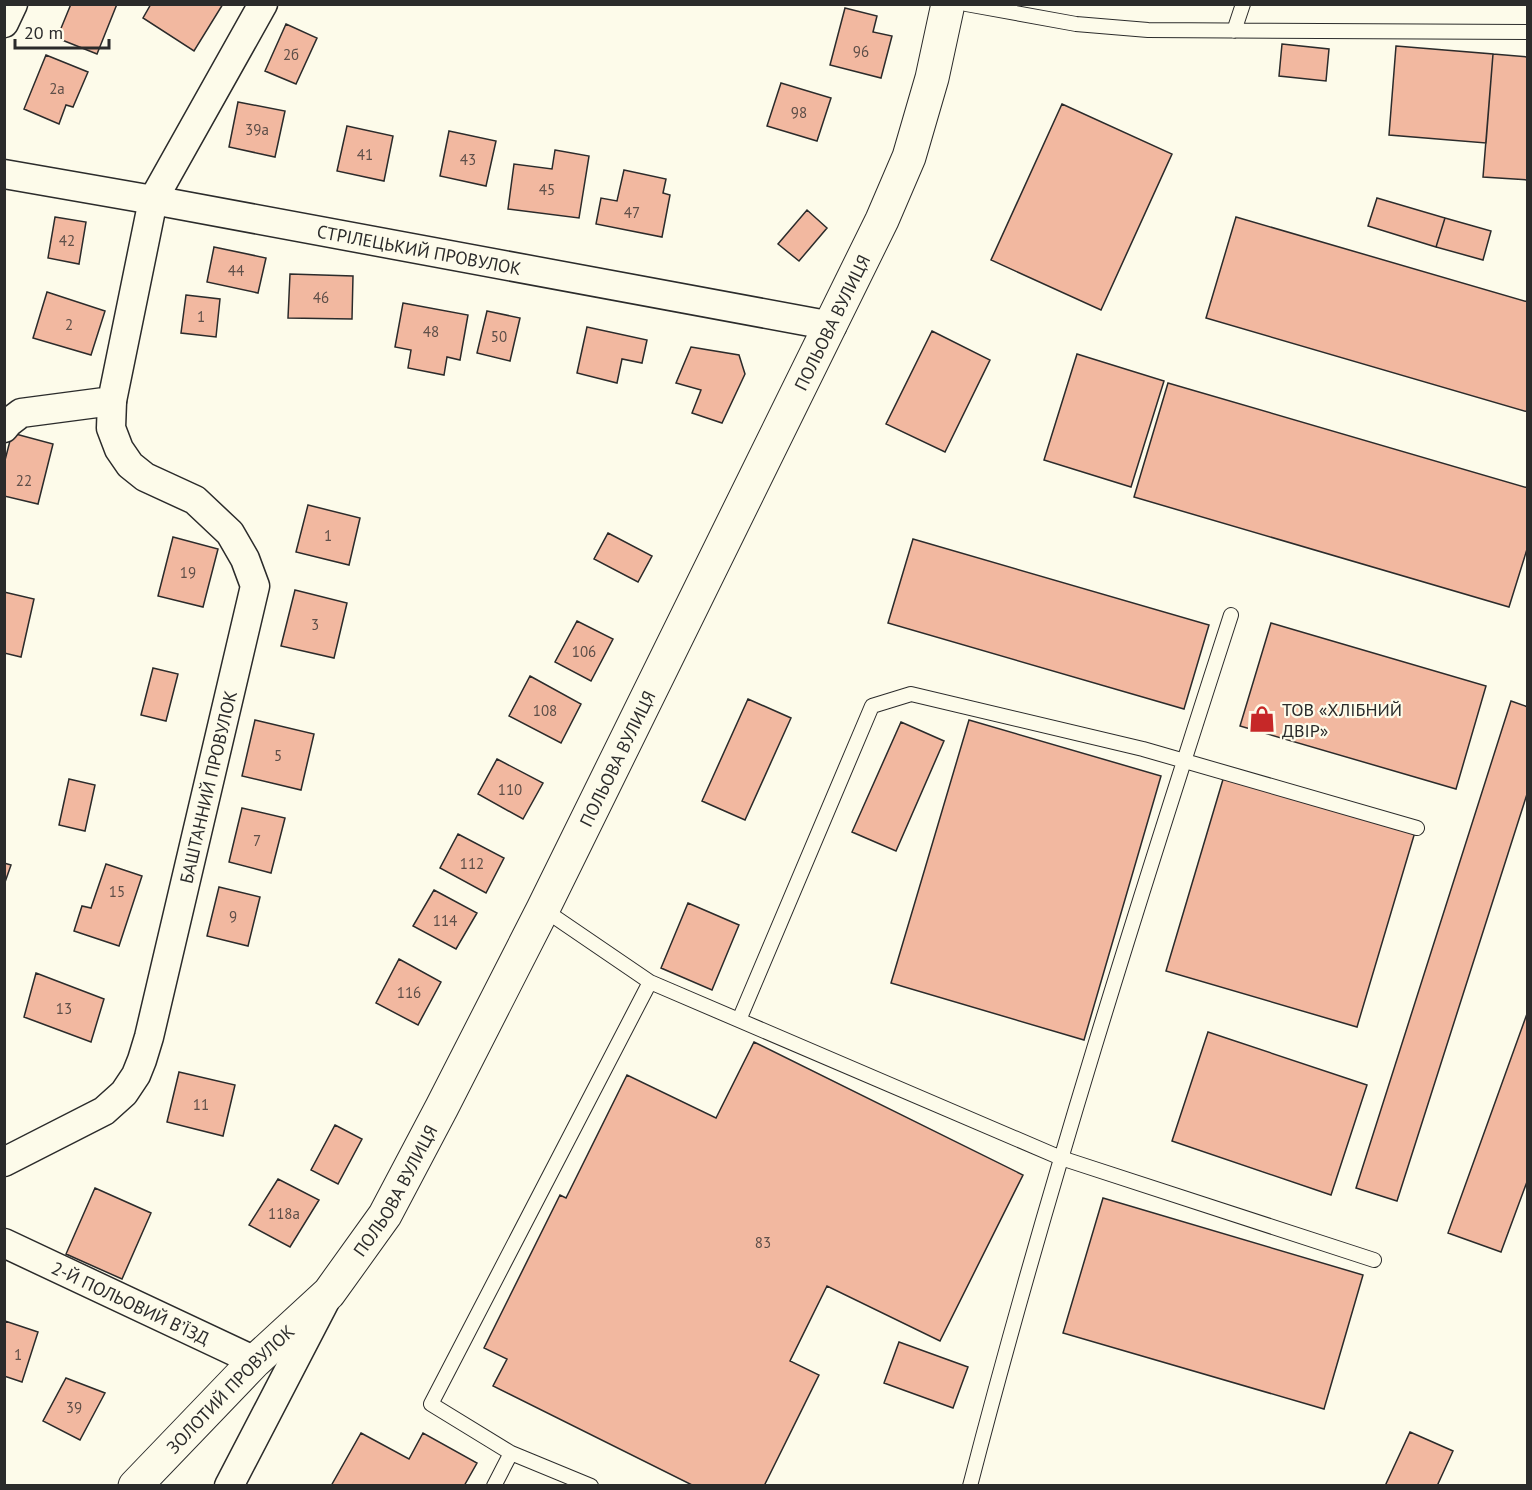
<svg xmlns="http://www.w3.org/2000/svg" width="1532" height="1490" viewBox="0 0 1532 1490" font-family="'PT Sans',sans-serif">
  <rect width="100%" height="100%" fill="#fdfbea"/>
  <path fill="#f2b8a0" stroke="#2b2b2b" stroke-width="1.5" d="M71,4H117L97,54L57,38Z
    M151,4H223L194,51L143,18Z
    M845,8L877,16L873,32L892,36L881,78L830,65Z
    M286,24L317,38L296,84L265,71Z
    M1282,44L1329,49L1326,81L1279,76Z
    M1396,46L1493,54L1486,143L1389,135Z
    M1493,54L1528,57V180L1483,177Z
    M46,55L88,72L73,107L66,105L59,124L24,109Z
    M781,83L831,98L817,141L767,126Z
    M238,102L285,111L275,157L229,147Z
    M1062,104L1172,154L1101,310L991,260Z
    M347,126L393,136L384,181L337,171Z
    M449,131L496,141L486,186L440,176Z
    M555,150L589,156L579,218L508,209L514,164L552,169Z
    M624,170L666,179L663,193L670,195L662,237L596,224L601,198L617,201Z
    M1377,198L1445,218L1436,247L1368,226Z
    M807,210L827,228L799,261L778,244Z
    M55,217L86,222L79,264L48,258Z
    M1236,217L1528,302V412L1206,318Z
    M1445,218L1491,231L1483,260L1436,247Z
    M214,247L266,258L258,293L207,282Z
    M290,274L353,276L352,319L288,318Z
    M47,292L105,311L91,355L33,338Z
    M186,295L220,299L216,337L181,333Z
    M403,303L468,315L460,360L447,357L444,375L408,368L411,350L395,347Z
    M487,311L520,318L510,361L477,353Z
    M587,327L647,340L642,363L622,359L617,383L577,373Z
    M932,331L990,360L945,452L886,424Z
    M691,347L739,355L745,374L722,423L692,413L701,390L676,383Z
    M1077,354L1164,381L1131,487L1044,460Z
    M1168,383L1528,488V546L1509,607L1134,497Z
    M12,433L53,444L38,504L4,496V464Z
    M308,505L360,518L349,565L296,552Z
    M608,533L652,556L638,582L594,559Z
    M173,537L218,549L203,607L158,596Z
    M913,539L1209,625L1184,709L888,623Z
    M295,590L347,603L334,658L281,646Z
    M4,592L34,599L21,657L4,653Z
    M577,621L613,639L591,681L555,662Z
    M1271,623L1486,686L1456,789L1240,726Z
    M153,668L178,674L166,721L141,715Z
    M530,676L581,704L561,743L509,716Z
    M748,699L791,718L745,820L702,801Z
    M1511,701L1528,707V791L1397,1201L1356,1188Z
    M255,720L314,734L301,790L242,776Z
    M969,720L1161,776L1084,1040L891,983Z
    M901,722L944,741L896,851L852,832Z
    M497,759L543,783L523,819L478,794Z
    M1224,776L1415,832L1357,1027L1166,971Z
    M69,779L95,785L85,831L59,825Z
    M242,808L285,818L271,873L229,862Z
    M458,834L504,858L486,893L440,868Z
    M4,863L11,865L4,885Z
    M106,864L142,876L119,946L74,931L82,906L91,908Z
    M219,887L260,897L248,946L207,936Z
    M434,890L477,913L456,949L413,926Z
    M688,903L739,925L712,990L661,968Z
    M399,959L441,982L418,1025L376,1003Z
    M36,973L104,999L91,1042L24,1017Z
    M1528,1011V1179L1501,1252L1448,1233Z
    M1208,1032L1367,1085L1331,1195L1172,1141Z
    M754,1042L1023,1175L940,1341L827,1286L790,1361L819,1375L764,1486H694L493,1386L507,1359L484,1348L560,1195L566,1198L627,1075L716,1118Z
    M179,1072L235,1085L223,1136L167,1122Z
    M335,1125L362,1139L338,1184L311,1170Z
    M278,1179L319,1200L290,1247L249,1225Z
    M95,1188L151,1213L122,1279L66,1254Z
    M1103,1198L1363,1275L1324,1409L1063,1333Z
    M5,1321L38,1332L22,1382L4,1376Z
    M899,1342L968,1367L953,1408L884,1383Z
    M66,1378L105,1393L80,1440L43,1421Z
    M1410,1432L1453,1451L1437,1486H1385Z
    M361,1433L409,1459L423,1433L477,1463L464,1486H331Z"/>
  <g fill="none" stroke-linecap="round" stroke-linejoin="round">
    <defs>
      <path id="lane" d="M966,4L1076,24L1148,30L1528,32
        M1234,31L1243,4
        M543,909L650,982L1061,1158L1374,1260
        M739,1020L872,706L911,694L1143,749L1417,828
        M494,1486L511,1453
        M591,1486L511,1453L431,1404L650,982
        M970,1486C1046,1192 1138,903 1231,615"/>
      <g id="street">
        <path d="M4,23L13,4"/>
        <path id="s1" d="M4,174L153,200L832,326"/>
        <path d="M4,428L8,423L21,413L112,401L153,200L263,4"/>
        <path id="s2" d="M4,1162L104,1111L124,1093L136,1075L142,1060L149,1037L255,586L245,559L230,533L195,500L145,477L130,465L119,449L111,428L112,401"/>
        <path id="s3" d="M4,1243L255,1361"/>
        <path d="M229,1486L325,1301"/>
      </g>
      <g id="secondary">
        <path id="s4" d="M135,1486L255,1361L329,1293L385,1215L442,1107L543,909L882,220L909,157L932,78L948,4"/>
      </g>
    </defs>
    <use href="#lane" stroke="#2b2b2b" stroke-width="16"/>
    <use href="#street" stroke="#2b2b2b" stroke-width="31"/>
    <use href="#secondary" stroke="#2b2b2b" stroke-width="35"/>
    <use href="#lane" stroke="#fdfbea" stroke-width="14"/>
    <use href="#street" stroke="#fdfbea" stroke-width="28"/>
    <use href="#secondary" stroke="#fdfbea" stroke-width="33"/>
  </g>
  <defs>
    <symbol id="shop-bare" viewBox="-9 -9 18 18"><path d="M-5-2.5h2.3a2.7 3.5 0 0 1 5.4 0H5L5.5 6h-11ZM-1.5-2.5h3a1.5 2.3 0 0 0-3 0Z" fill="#c62828" stroke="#fdfbea" stroke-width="2.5" paint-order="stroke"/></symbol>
  </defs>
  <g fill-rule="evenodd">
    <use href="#shop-bare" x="1243" y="700" width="38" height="38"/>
  </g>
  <g text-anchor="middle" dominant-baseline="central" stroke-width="4.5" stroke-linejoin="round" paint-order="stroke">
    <g font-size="15" fill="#5d4e48">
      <text x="861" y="51">96</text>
      <text x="291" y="54">2б</text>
      <text x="57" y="88">2а</text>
      <text x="799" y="112">98</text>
      <text x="257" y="129">39а</text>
      <text x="365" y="154">41</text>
      <text x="468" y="159">43</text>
      <text x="547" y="189">45</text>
      <text x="632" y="212">47</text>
      <text x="67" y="240">42</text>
      <text x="236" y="270">44</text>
      <text x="321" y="297">46</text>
      <text x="201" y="316">1</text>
      <text x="69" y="324">2</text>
      <text x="431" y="331">48</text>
      <text x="499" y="336">50</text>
      <text x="24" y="480">22</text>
      <text x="328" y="535">1</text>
      <text x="188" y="572">19</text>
      <text x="315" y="624">3</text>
      <text x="584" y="651">106</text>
      <text x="545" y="710">108</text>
      <text x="278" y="755">5</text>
      <text x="510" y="789">110</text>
      <text x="257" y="840">7</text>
      <text x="472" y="863">112</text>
      <text x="117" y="891">15</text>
      <text x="233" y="916">9</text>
      <text x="445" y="920">114</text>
      <text x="409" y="992">116</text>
      <text x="64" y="1008">13</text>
      <text x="201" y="1104">11</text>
      <text x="284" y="1213">118а</text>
      <text x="763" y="1242">83</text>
      <text x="18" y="1354">1</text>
      <text x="74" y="1407">39</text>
    </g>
    <g font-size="18" fill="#2b2b2b" stroke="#fdfbea">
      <text stroke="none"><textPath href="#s1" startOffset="422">СТРІЛЕЦЬКИЙ ПРОВУЛОК</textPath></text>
      <text stroke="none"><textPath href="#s4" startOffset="1368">ПОЛЬОВА ВУЛИЦЯ</textPath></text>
      <text stroke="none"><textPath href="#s4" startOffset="882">ПОЛЬОВА ВУЛИЦЯ</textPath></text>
      <text stroke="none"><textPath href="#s2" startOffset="458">БАШТАННИЙ ПРОВУЛОК</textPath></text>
      <text stroke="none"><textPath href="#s4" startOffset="396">ПОЛЬОВА ВУЛИЦЯ</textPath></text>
      <text stroke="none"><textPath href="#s3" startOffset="140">2-Й ПОЛЬОВИЙ В’ЇЗД</textPath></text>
      <text stroke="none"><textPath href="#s4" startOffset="136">ЗОЛОТИЙ ПРОВУЛОК</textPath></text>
    </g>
    <g font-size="18" fill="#2b2b2b" stroke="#fdfbea" text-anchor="start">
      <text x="1282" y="709">ТОВ «ХЛІБНИЙ<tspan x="1282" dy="21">ДВІР»</tspan></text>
    </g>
  </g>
  <rect width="1532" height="1490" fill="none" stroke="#2b2b2b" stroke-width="12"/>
  <path d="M15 39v9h94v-9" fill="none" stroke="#2b2b2b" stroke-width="3"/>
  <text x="24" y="39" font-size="18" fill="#2b2b2b" stroke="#fdfbea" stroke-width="4.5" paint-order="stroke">20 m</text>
</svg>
